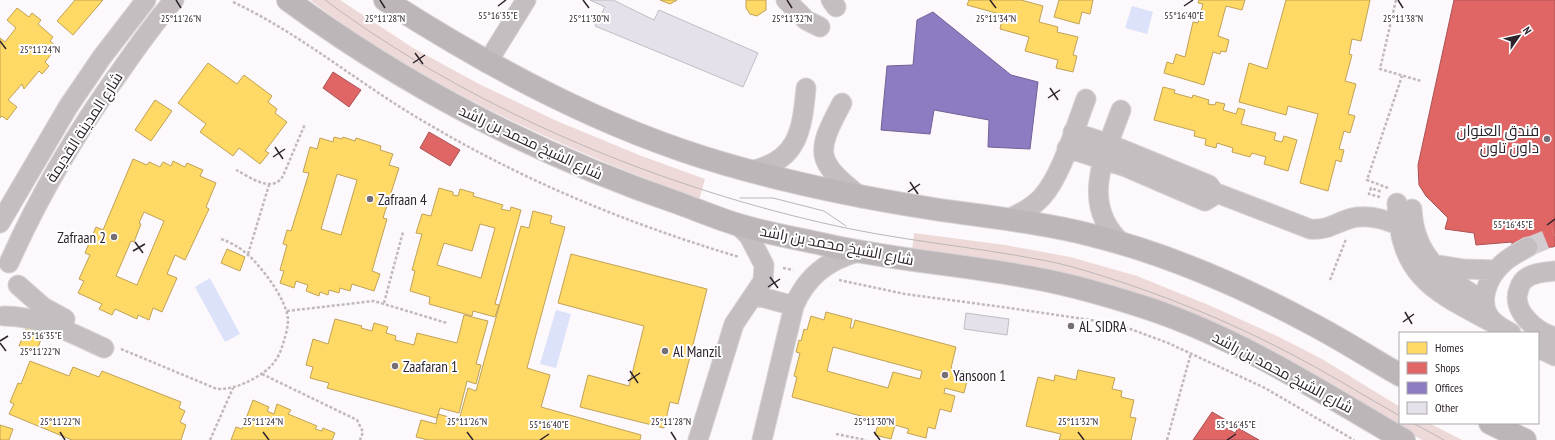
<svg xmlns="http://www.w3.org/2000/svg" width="1555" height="440" viewBox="0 0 1555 440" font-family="'PT Sans Narrow',Cairo,sans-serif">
  <rect width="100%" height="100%" fill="#fcf8fb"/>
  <path fill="#eddad8" d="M310,0H340L413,48L479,84L557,121L639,155L705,179L699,200C562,147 427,89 310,0Z
    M914,233L1005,245L1070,257L1137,276L1211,306L1277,336L1322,359L1400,407V423H1429L1462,440H1422L1278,356L912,251Z"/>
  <path fill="#dce2f9" d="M1132,6L1153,12L1147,34L1125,28Z
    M210,278L240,334L225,342L195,287Z
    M556,310L571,314L556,368L540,364Z"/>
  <path fill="#ffd966" stroke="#c0a255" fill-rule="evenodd" d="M75,0H103L73,35L57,21Z
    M660,0H677L670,4Z
    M746,0H766V10L757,16L750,14L746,8Z
    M969,0H1021L1043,6L1039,22L1058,27L1057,32L1078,37L1073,55L1077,56L1073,72L1056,68L1058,60L1025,51L1029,37L1000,29L1003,15L967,5Z
    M1059,0H1093L1090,14L1082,12L1079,24L1054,17Z
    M1199,0H1245L1242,10L1226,6L1218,36L1229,40L1226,52L1221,51L1220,54L1213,52L1204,85L1164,73L1167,62L1173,64L1176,54L1185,57L1193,22L1198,23L1203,4L1198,3Z
    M1286,0H1370L1361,41L1352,39L1349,54L1352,55L1345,81L1356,84L1348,114L1355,116L1350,133L1344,131L1339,149L1344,150L1341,162L1336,160L1328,191L1300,183L1318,114L1288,106L1286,115L1239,102L1249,63L1267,69Z
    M17,8L29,17L32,13L41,20L38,24L53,37L50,41L57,47L45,62L49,66L42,74L39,71L24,89L22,84L8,100L17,107L7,120L2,116L0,118V38L5,42L16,28L7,20Z
    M208,63L237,84L244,75L272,96L268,102L277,109L275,113L287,122L265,151L269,153L260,164L239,148L233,156L200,132L206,124L178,103Z
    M1163,87L1175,90L1174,93L1192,98L1193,95L1209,100L1208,104L1215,105L1216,102L1225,104L1223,110L1236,114L1238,108L1245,110L1241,124L1276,133L1274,140L1282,142L1284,136L1297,140L1288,171L1264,164L1266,157L1252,153L1250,157L1232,152L1233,148L1217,143L1216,148L1205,145L1206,139L1194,136L1195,131L1154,120Z
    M155,100L172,111L151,141L135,130Z
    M334,137L342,139L343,137L355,141L356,138L381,146L380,150L393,154L389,165L399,168L383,218L387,219L372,271L380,274L374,291L352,284L350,291L340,288L339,293L329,290L328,295L320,292L319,296L306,291L308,285L296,281L294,288L280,283L284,271L280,270L287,245L283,244L287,230L291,231L309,173L303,172L310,147L317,149L320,138L333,142ZM337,174L357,180L341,235L321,229Z
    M133,159L147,165L149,162L160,167L163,162L171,166L173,161L185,167L187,163L203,170L200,176L216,183L206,207L209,209L185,260L175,255L167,274L177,278L162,312L153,308L149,320L138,315L137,319L115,309L112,315L99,309L102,304L78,293L84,281L79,279L90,255L85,253L96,227L103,230ZM144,212L164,221L137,285L116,276L131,241L134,242L141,224L139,223Z
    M439,188L453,192V195L458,196L460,189L474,193L473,196L503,205L501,209L510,211L511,207L521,210L495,304L499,305L495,317L473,311L472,316L429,304L430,297L410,291L415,271L412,270L422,234L416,233L422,214L431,216ZM480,224L495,228L481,278L437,265L444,243L472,251Z
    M533,211L552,216L550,223L565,227L527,368L550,375L541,407L641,435L640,440H428L416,437L421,420L436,424L438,414L459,420L468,388L476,391L521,226L529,228Z
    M227,249L245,257L240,271L221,263Z
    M571,254L707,289L678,404L670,402L664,428L580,407L588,375L629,386L644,326L558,303Z
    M826,312L852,319L850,328H853L855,320L956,347L951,368L969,373L964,393L945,388L944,393L955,396L951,412L940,409L935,429L928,427L926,438L907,433L909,429L895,425L891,439L875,435L879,421L792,397L797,377L794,376L800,353L796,352L799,340L801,341L804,329L807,330L811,316L824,320ZM833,347L922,371L920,379L893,372L888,388L827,371Z
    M464,315L488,321L476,364L481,365L476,384L467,381L459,413L440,408L437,418L327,388L329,383L310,378L313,367L306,365L313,339L328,344L335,319L362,326L361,328L372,331L374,323L388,327L386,333L396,336L395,340L414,345L417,333L457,343Z
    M28,325L44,331L36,353L19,346Z
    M30,361L69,376L73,367L99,377L102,371L181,402L179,408L185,411L180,422L186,425L181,440H72L9,414L14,404L10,402L18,383L21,384Z
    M1078,370L1115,378L1112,389L1122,391L1121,397L1134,400L1130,417L1136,418L1131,440H1059L1061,434L1026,426L1038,377L1054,381L1055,375L1076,380Z
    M253,400L269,407L267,411L274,414L277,404L291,410L288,414L317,426L315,429L322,431L323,428L335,433L332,440H231L236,427L242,429Z
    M0,425L13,429L9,440H0Z"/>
  <path fill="#e06666" stroke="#ab5255" d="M1454,0H1555V246L1553,247L1512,249V242L1476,245L1474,233L1445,229L1448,218L1426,196L1419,185L1418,165Z
    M333,72L361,90L349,107L323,88Z
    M429,132L460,150L450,166L420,148Z
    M1212,412L1226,420L1223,426L1235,433L1238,428L1259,440H1193Z"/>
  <path fill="#8e7cc3" stroke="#716196" d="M933,12L1011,75L1038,82L1030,149L988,147L989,120L934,110L930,134L881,130L887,66L913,65L917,20Z"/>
  <path fill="#e5e0ea" stroke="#c1bdc4" d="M590,0H613L654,20L659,10L758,53L743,87L595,26L605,7Z
    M966,313L1009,319L1007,335L964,329Z"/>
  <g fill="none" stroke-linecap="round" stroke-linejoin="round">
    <path stroke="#d3cdd2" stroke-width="19" stroke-dasharray="19 10" stroke-linecap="butt" d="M1528,247L1555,236"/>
    <defs>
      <path id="minor" d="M786,0L806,20L820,27
        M831,0L836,7
        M487,63L526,0
        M842,103C814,155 816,161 862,198
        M1121,110C1104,156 1079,206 1123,244
        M1067,148L1126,167L1205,201L1213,196L1214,192L1209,185L1109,144L1073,132
        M749,171C798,162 802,131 806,88
        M1214,192L1310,229C1327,231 1337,222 1352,218C1375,213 1395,224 1415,232
        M1397,203C1400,280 1436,292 1497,325
        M1412,209C1414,258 1445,278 1484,301
        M1006,220C1020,214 1032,208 1042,197C1062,175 1075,127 1086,99
        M0,223L68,107L102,57L146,0
        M9,263C40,193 79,128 124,66C140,43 156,21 174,0
        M1432,264L1463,269L1496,270
        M1555,271C1546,272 1536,272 1528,277C1524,279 1520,284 1519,289C1510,310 1536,332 1555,337
        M18,285L43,307L65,319
        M754,295L794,306
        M4,316C40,316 71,333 104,348
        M1511,333C1504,329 1497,326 1491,319C1477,302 1488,277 1502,264C1509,257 1519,252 1528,247
        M1538,348L1555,356
        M698,440L734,324L763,281L764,265L749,236L738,225
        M762,440L794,306C806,277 827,260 858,252"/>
      <path id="major" d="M288,0C408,88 540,156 681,204C700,211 719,219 739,225C766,233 794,238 822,244C895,261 971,265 1044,280C1080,287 1116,298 1150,309C1242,340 1321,392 1404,440
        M385,0C491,68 604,129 725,164C794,184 863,198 934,209C987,217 1040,222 1091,235C1167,254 1241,286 1310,323C1341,339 1370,358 1400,375
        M1490,423L1525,440"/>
    </defs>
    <use href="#minor" stroke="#d6d2d6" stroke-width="21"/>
    <use href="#major" stroke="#d6d2d6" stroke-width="24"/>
    <path stroke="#c0babc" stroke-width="2.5" stroke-dasharray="3 2" stroke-linecap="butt" d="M1396,0L1380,69L1421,81
      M233,2C301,34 358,83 423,121C524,181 626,223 739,257
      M236,170C250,177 272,194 283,176L305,124
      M1388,188L1367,180L1402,76
      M1380,197L1369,194L1371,188L1382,192
      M248,254L269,185
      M783,268L793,270
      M839,280L905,294L1010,308L1117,324L1168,343L1265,388L1354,440
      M1330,280L1346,239
      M384,303L403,232
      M287,311L374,301L447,323
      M121,349L217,389C232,389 242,385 255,378C270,369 278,361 283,344C285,337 288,328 288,320C287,300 262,267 247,254C239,247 230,242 221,239
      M262,374L357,420L363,432L360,440
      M836,434L866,440
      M210,440L233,388
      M1167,440L1191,353"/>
    <use href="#minor" stroke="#c5bec0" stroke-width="19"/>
    <use href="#major" stroke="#bdb6b8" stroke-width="22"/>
    <path stroke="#bbb6b8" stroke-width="1" d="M325,0C469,107 649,183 823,223C895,240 969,246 1042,260C1070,265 1100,275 1127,284C1184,303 1240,327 1293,355C1330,374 1364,396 1400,416
      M740,198H773L824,211L846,226
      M1413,423L1444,440"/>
  </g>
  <path fill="none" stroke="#2e232c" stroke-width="1.5" d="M176,0L181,8M380,0L385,8M583,0L589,8M787,0L792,8M990,0L996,8M1398,0L1403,8M498,6L506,0M1184,6L1193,0M0,41L6,49M415,53L423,64M413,63L425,55M1050,88L1058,100M1048,98L1060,90M275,147L283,159M273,157L285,149M910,182L918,194M908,192L920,184M1547,225L1555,219M135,242L143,253M133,251L145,244M770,277L778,288M768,287L780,279M1405,312L1412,324M1403,322L1414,314M0,341L8,336M0,343L6,351M630,371L638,383M628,381L640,373M60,432L65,440M263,432L269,440M467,432L473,440M671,432L676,440M874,432L880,440M1078,432L1084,440M540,440L549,434M1227,440L1236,434"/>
  <g fill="#766e74" stroke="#fff" stroke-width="1.5">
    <circle cx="1547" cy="139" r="4"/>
    <circle cx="370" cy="199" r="4"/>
    <circle cx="114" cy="237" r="4"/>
    <circle cx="1071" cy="326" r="4"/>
    <circle cx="665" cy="351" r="4"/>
    <circle cx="395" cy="366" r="4"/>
    <circle cx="945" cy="375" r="4"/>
  </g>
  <g text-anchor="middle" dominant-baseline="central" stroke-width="4" stroke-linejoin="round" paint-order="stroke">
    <g font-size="15" fill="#2e232c" stroke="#fff">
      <text transform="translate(84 127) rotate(-57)">شارع المدينة القديمة</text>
      <text transform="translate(531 142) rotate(25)">شارع الشيخ محمد بن راشد</text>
      <text transform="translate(837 245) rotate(11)">شارع الشيخ محمد بن راشد</text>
      <text transform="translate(1283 372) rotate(28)">شارع الشيخ محمد بن راشد</text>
    </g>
    <g font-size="15" fill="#2e232c" stroke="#fff" text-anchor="start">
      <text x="1539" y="130" text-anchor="end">فندق العنوان<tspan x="1539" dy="17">داون تاون</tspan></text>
      <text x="378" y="199">Zafraan 4</text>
      <text x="106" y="237" text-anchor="end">Zafraan 2</text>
      <text x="1079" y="326">AL SIDRA</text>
      <text x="673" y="351">Al Manzil</text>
      <text x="403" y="366">Zaafaran 1</text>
      <text x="953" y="375">Yansoon 1</text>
    </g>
  </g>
  <g font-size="10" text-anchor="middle" fill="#2e232c" stroke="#fff" stroke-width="4" stroke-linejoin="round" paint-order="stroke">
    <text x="498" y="19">55°16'35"E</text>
    <text x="1184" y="19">55°16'40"E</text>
    <text x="385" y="22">25°11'28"N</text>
    <text x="589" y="22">25°11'30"N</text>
    <text x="181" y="22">25°11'26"N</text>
    <text x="792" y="22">25°11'32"N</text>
    <text x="996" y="22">25°11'34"N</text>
    <text x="1403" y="22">25°11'38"N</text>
    <text x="40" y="53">25°11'24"N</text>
    <text x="1513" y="228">55°16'45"E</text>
    <text x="42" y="339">55°16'35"E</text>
    <text x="40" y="355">25°11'22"N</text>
    <text x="60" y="425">25°11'22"N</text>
    <text x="263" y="425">25°11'24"N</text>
    <text x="467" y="425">25°11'26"N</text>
    <text x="671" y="425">25°11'28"N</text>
    <text x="874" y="425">25°11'30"N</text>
    <text x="1078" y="425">25°11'32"N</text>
    <text x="549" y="428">55°16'40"E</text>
    <text x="1236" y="428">55°16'45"E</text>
  </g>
  <rect x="1399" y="332" width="140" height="92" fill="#ffffff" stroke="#aba7ab"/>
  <rect x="1407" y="342" width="20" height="12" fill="#ffd966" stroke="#aba7ab"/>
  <text x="1435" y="352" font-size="12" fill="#2e232c">Homes</text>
  <rect x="1407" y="362" width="20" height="12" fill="#e06666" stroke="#aba7ab"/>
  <text x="1435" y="372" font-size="12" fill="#2e232c">Shops</text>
  <rect x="1407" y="382" width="20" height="12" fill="#8e7cc3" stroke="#aba7ab"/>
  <text x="1435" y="392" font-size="12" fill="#2e232c">Offices</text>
  <rect x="1407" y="402" width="20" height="12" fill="#e5e0ea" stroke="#aba7ab"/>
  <text x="1435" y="412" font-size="12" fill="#2e232c">Other</text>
  <g transform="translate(1519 36) rotate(56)" stroke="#ffffff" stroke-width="3" paint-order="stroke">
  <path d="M0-3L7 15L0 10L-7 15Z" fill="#2e232c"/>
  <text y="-6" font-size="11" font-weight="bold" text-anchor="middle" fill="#2e232c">N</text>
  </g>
</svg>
